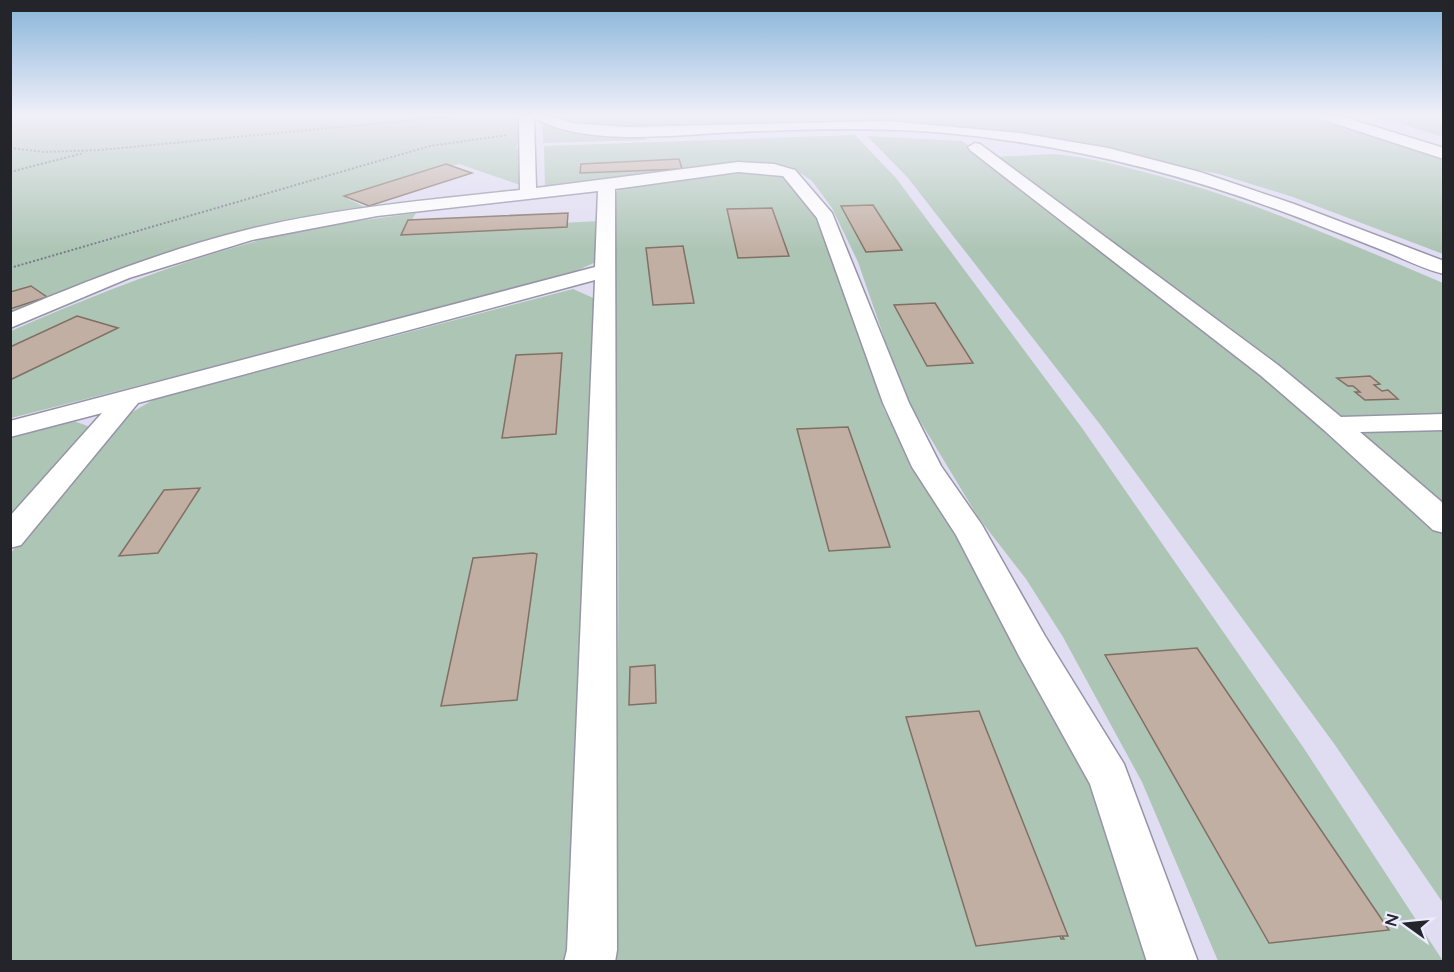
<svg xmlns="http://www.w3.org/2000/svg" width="1454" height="972" viewBox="0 0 1454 972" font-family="Lato,sans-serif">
  <rect width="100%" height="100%" fill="#e0ddf2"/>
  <path fill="#adc5b5" d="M10,115H521V133L516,148L519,150L520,185L459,164L346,198L367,208L241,237L11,318Z
    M547,115H1306L1443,160V254L1293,197L1219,174L1157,162L909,125L680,131L582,126Z
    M1372,115H1443V137Z
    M543,123L582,132L647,137L646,140L543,143Z
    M855,135L896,178L1082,428L1303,747L1443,961H1218L1142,782L1063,637L1026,579L978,517L914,411L899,381L858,262L832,208L812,181L802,174L778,167L545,190L544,146Z
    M867,136L962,141L1218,337L1443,527V903L1335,745L1102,427L908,178Z
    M1051,154C1083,156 1113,164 1144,172C1248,198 1346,242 1443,283V504L1297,382L995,157Z
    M750,172L783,175L817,217L833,254L884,410L958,541L995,592L1072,734L1164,961L605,962C626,707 617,450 613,195L621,188Z
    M416,213L405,231L599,221L598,261L559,279L11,418V331C96,294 182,260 272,237C319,225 368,220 416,213Z
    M573,289L598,300L578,853L565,961L11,962V553L127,415L155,399Z
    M74,421L90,427L11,517V438Z"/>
  <path fill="#c2afa3" stroke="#816f64" stroke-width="1.5" d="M679,159L682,169L580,173L581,164Z
    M446,164L472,173L369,206L344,196Z
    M873,205L902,250L866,252L841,206Z
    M772,208L789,256L738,258L727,209Z
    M568,213L567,227L401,235L408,220Z
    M683,246L694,303L653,305L646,248Z
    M31,286L47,297L10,309V292Z
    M935,303L973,363L927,366L894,305Z
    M77,316L118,328L10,380V347Z
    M562,353L556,434L502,438L516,355Z
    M1370,376L1380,384L1374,385L1382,391L1388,390L1398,399L1365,400L1355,392H1360L1353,386H1348L1337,378Z
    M848,427L886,535L890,547L829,551L797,429Z
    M200,488L158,553L119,556L164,490Z
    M533,553L537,554L517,700L441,706L473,558Z
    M1197,648L1389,930L1269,943L1105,655Z
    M655,665L656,703L629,705L630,667Z
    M979,711L1068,936H1062L1064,939H1061L1060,936L976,946L906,717Z"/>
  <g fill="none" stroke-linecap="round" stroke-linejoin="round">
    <defs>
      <path id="minor" d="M521,115H548L573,123L626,127L887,121L1020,133L1108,148L1200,172L1294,204L1444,261V274C1423,269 1402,258 1382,250C1346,236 1309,221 1273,208C1163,168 1052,142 935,132C869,127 803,129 738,132C676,134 590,148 534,118L536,188L738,162L774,164L795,170L832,213L909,403L941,466L982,525L1045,636L1124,764L1198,962H1147L1090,784L1019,656L956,535L912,467L883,403L817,218L783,176L738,172L615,189L617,950L615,962H564L567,950L595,280L138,403L21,545L10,548V516L102,413L10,437V421L595,267L598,191L377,216L252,240L129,278L10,328V313C87,281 165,250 246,230C335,208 428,200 520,190L519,121Z
        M975,143L980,144L1278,365L1341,417L1444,414V430L1360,432L1444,504V533L1433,530L1325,431L1260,375L970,150L968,147Z"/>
      <path id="highway" d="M1316,115H1337L1444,148V159L1318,118Z"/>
    </defs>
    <use href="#minor" stroke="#9694a7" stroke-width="3"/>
    <use href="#highway" stroke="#9694a7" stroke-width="3"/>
    <path stroke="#7b7a88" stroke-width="2" stroke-dasharray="2 2" stroke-linecap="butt" d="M10,148L44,152L100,150L467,115
      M10,172L84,153
      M10,268L430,146L508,135"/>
    <use href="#minor" fill="#fff" fill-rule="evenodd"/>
    <use href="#highway" fill="#fff" fill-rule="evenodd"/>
  </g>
  <linearGradient id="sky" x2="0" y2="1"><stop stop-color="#86b4d9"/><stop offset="0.46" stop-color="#f1f0f9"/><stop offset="1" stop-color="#f1f0f9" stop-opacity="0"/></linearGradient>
  <rect width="1454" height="251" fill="url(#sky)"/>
  <rect width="1454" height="972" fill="none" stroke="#24242b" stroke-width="24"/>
  <g transform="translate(1406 924) rotate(285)" stroke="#edebff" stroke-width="4.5" paint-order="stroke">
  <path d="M0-4.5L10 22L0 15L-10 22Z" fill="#24242b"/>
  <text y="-9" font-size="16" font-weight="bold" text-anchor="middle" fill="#24242b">N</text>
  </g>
</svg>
